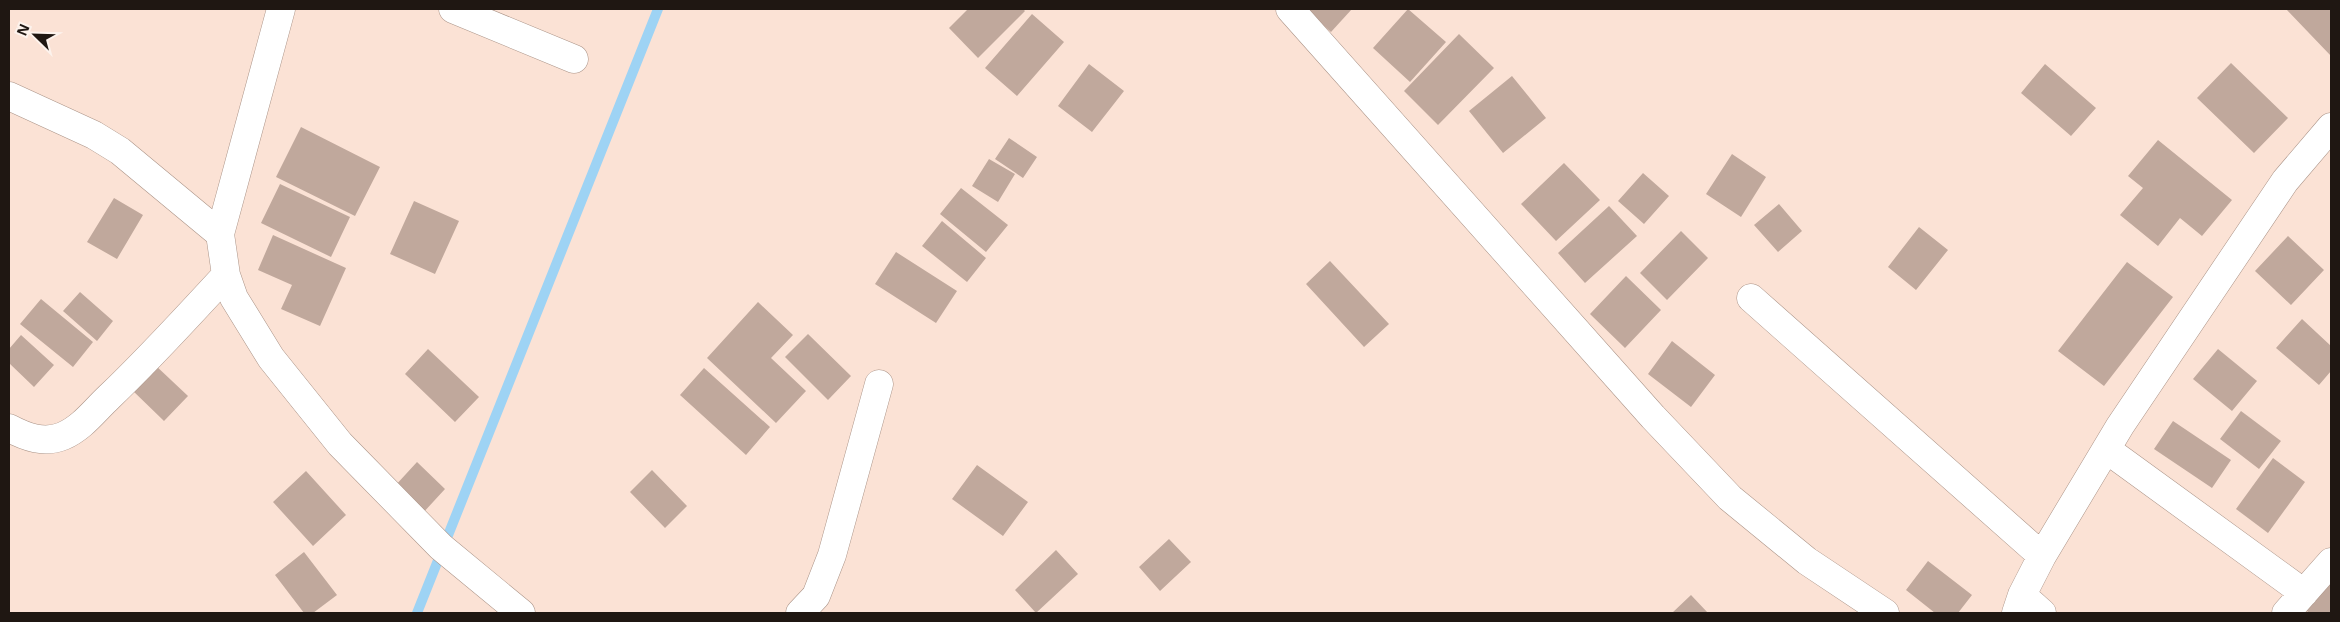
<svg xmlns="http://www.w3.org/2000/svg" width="2340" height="622" viewBox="0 0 2340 622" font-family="'Noto Sans',sans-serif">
  <rect width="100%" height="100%" fill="#fbe2d5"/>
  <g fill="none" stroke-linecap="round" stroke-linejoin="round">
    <path stroke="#9ed3f4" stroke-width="10" d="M417,613L658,9"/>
  </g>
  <path fill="#c0a89c" d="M968,9H1023L1025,11L978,58L949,28Z
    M1305,9H1352L1331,32Z
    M1408,9L1446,42L1410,82L1373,48Z
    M2286,9H2331V56Z
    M1032,14L1064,42L1017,96L985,68Z
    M1459,34L1494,68L1438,125L1404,91Z
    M2231,63L2288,118L2254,153L2197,98Z
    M1089,64L1124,91L1092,132L1058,106Z
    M2045,64L2096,108L2071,136L2021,93Z
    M1512,76L1546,118L1503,153L1469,111Z
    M301,127L380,167L355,216L276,177Z
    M1009,138L1037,157L1023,178L995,159Z
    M2158,140L2232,200L2202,236L2180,218L2158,246L2120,215L2143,188L2128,176Z
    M1732,154L1766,177L1741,217L1706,194Z
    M989,159L1015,174L998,202L972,186Z
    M1564,163L1600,200L1556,241L1521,204Z
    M1643,173L1669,196L1644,224L1618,201Z
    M280,184L350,217L331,257L261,223Z
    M961,188L1008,225L986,252L940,214Z
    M114,198L143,215L117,259L87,242Z
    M414,201L459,221L435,274L390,254Z
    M1779,204L1802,231L1778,252L1754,225Z
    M1609,206L1637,236L1585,283L1558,253Z
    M942,221L986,258L967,282L922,246Z
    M1919,227L1948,250L1916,290L1888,267Z
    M1681,231L1708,258L1667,300L1640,273Z
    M273,235L346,268L320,326L281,309L292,285L258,270Z
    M2288,236L2324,270L2291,305L2255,271Z
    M896,252L957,291L936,323L875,284Z
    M1330,261L1389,324L1364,347L1306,284Z
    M2127,262L2173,297L2104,386L2058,351Z
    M1626,276L1661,310L1625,348L1590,314Z
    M80,292L113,321L97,341L63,311Z
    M41,299L93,342L73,367L20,324Z
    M758,302L793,335L771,358L806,391L776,423L707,358Z
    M2302,319L2331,346V371L2319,385L2276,348Z
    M808,334L851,376L828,400L785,357Z
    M21,335L54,365L34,387L9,363V349Z
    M1672,341L1715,375L1691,407L1648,374Z
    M428,349L479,397L455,422L405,374Z
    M2218,349L2257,381L2232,411L2193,379Z
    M154,364L188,396L164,421L130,388Z
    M704,368L770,427L746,455L680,395Z
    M2241,411L2281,441L2259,469L2220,439Z
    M2173,421L2231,460L2212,488L2154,449Z
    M2273,458L2305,482L2268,533L2236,509Z
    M417,462L445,489L422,514L394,487Z
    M977,465L1028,502L1003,536L952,499Z
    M652,470L687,506L665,528L630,492Z
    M306,471L346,515L313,546L273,502Z
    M1169,539L1191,562L1160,591L1139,567Z
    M1056,550L1078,574L1036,613L1015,590Z
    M304,552L337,595L313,613H304L275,575Z
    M1928,561L1972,595L1958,613H1935L1906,590Z
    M2331,571V613H2309L2300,604Z
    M1691,595L1708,613H1672Z"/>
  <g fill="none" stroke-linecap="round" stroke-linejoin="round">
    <defs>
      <path id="street" d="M281,9L220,234L226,275L234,298L271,358L340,444L441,547L521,613
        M453,9L574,59
        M1290,9L1653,417L1730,498L1807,561L1885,613
        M9,96L94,135L120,151L220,234
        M1751,298L2042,556
        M9,428C26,437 44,444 63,436C82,428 95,410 109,397C150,358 187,317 226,275
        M2106,449L2304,593
        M2022,595L2042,613
        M800,613L816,596L832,555L879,384
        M2016,613L2022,595L2042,556L2120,426L2285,181L2331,127
        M2286,613L2331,562"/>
    </defs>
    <use href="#street" stroke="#ab9488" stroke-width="29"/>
    <use href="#street" stroke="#fff" stroke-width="28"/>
  </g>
  <rect width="2340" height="622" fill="none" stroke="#1f1712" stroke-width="20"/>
  <g transform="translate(35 35) rotate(293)" stroke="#fdf3ed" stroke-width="4" paint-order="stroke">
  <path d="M0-4L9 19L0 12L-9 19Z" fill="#1f1712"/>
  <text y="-8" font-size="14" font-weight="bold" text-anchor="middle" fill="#1f1712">N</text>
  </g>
</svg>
